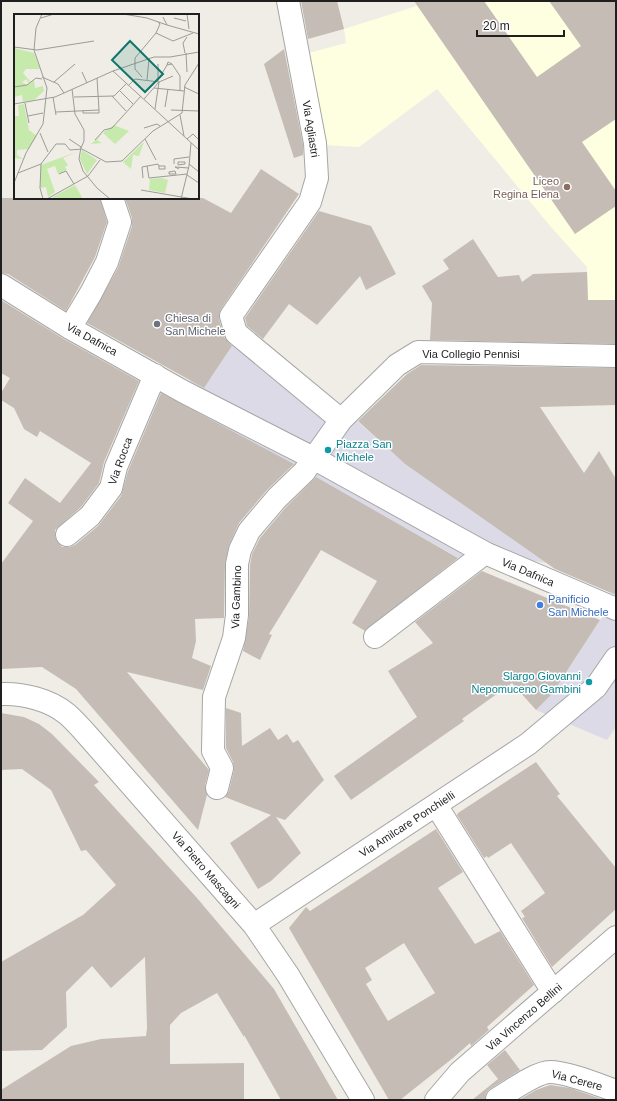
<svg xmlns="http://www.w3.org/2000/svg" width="617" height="1101" viewBox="0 0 617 1101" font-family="Helvetica,sans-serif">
  <rect width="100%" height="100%" fill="#f0ede6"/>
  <path fill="#fdffe0" d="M414,1H616V343H590L587,267L551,227L437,89L359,147L325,145L305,54L346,43L344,29L417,6Z"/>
  <path fill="#dbdae6" d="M236,340L260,342L357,421L405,464L547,563L485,553L459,558L179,402L191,379L211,378Z
    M616,609V727L607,740L536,710L552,694L604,614Z"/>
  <path fill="#c5bdb5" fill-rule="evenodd" d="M301,1H337L344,29L308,39Z
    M414,1H484L537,77L581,46L549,1H616V119L582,142L616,191V206L575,234Z
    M284,49L303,145V155L294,158L264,64Z
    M261,169L299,194L221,309L219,319L224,337L232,346L204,388L87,323L118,268L132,226V218L125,198H203L231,213Z
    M1,198H100L107,222L95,257L66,311L8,274L1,273Z
    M319,211L371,226L396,274L366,290L360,276L317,325L289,304L263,339L247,326L245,318Z
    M473,239L498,277L519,275L522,282L533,274L587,272L588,300H616V344L430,340L432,303L422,286L449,269L443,260Z
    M1,300L64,339L139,381L104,462L99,483L81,507L55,530V537L58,543L62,547H69L75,545L98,526L121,496L128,471L161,393L294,464L267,490L239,523L229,545L225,564L224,618L195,619L196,641L192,658L211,666L203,690L127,672L209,770L205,785L207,795L198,830L76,689L42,667L1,669V564L33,521L8,503L25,478L60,503L91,463L40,431L37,437L24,429L14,408L1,400V393L10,378L1,373Z
    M421,365L616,368V405L540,407L584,473L599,451L616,479V595L555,569L405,464L358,421L407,374Z
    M316,477L458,558L365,631L352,623L377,581L321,550L269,634L272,635L260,660L243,651L249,617L250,565L252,554L260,538L286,507Z
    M482,571L600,620L552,694L536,710L512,683L462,719L464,721L351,800L334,776L417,717L388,671L433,643L415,622Z
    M226,708L241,713L242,746L270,728L278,740L287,734L293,743L298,740L324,780L285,820L276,817L301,853L271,881L258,889L230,843L271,815L225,797L229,791L234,770L233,762L226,748Z
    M1,713L24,717L39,724L52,734L99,782L94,785L197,898L274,989L338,1100H281L244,1035V1037L217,993L181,1013L170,1025V1064L244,1063V1100H1V1090L71,1046L101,1039L146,1036L147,1028L145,957L111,988L92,966L66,992L67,1027L42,1050L1,1051V962L83,915L116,885L86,850L81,851L51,790L22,769L1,770Z
    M536,762L560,794L557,796L616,868V909L552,967L522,918L525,917L521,911L545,893L511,843L488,858L487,856L484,858L457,815L458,813Z
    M436,829L463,872L438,888L475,944L500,931L534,985L487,1027L489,1030L471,1046L470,1043L453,1058L400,1100H389L289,928L306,907L310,911ZM404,943L435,993L388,1021L366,984L372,980L365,968Z
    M505,1050L520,1070L490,1089L486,1093L485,1100H472L498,1079L487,1065Z
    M550,1085L570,1088L604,1100H519L536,1090Z"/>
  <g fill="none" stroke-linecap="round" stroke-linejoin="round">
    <defs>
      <path id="street" d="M288,1L315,143L317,178L310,202L231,316L236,333L341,420
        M1,285L70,328L184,392L315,459L485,553L616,609
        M70,328L91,293L107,262L120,222L112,198
        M67,535L90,516L111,488L116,467L155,375
        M375,637L485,553
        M1,694C23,693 50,700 67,714C75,721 82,729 89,737L254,925L288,975L363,1100
        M217,788L222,768L213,751L214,697L234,638L237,615V564L240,550L249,531L277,498L304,472L341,420L397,365L418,352L616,356
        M436,805L553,992
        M254,925L528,744L596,687L616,658
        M497,1099C509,1092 536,1072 550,1072C567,1072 599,1085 616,1091
        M436,1100L460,1072L616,937"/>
    </defs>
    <use href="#street" stroke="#a6a6a6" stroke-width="24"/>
    <use href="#street" stroke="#fff" stroke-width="22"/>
  </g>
  <circle fill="#8d6e63" stroke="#fff" stroke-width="1.5" cx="567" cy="187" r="4"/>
  <circle fill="#6b7280" stroke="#fff" stroke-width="1.5" cx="157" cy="324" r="4"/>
  <g fill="#0f9aa8" stroke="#fff" stroke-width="1.5">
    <circle cx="328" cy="450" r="4"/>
    <circle cx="589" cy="682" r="4"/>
  </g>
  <circle fill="#3f7fe0" stroke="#fff" stroke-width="1.5" cx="540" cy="605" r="4"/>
  <g text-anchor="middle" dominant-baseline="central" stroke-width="3" stroke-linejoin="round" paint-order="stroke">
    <g font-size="11" fill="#1f1f1f" stroke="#fff">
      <text transform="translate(311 129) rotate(81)">Via Agliastri</text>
      <text transform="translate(92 339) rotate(29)">Via Dafnica</text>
      <text x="471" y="354">Via Collegio Pennisi</text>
      <text transform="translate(120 461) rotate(-70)">Via Rocca</text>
      <text transform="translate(528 572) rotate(23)">Via Dafnica</text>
      <text transform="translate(236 597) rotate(-88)">Via Gambino</text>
      <text transform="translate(407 824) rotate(-33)">Via Amilcare Ponchielli</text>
      <text transform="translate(206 870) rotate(49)">Via Pietro Mascagni</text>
      <text transform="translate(524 1017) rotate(-41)">Via Vincenzo Bellini</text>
      <text transform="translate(577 1080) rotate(15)">Via Cerere</text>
    </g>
    <g font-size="11" fill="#785e54" stroke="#fff" text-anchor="end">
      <text x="559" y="181">Liceo<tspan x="559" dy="13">Regina Elena</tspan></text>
    </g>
    <g font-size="11" fill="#5b616d" stroke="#fff" text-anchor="start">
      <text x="165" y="318">Chiesa di<tspan x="165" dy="13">San Michele</tspan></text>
    </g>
    <g font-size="11" fill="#0d838f" stroke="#fff" text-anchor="start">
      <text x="336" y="444">Piazza San<tspan x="336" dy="13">Michele</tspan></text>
      <text x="581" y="676" text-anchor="end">Slargo Giovanni<tspan x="581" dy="13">Nepomuceno Gambini</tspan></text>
    </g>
    <g font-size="11" fill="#366cbe" stroke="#fff" text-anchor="start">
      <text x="548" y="599">Panificio<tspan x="548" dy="13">San Michele</tspan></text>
    </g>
  </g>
  <g transform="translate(14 14)">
    <rect width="185" height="185" fill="#f0ede6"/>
    <path d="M0,34L20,39L26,55H12L9,59L16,67L14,69L13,65L8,68L13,71L20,66L21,74L29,72L30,77L20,86L9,88L8,81L0,83ZM10,90L15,116L23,122L14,135L3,136V141L9,145L0,144V102H5L4,91ZM100,111L115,117L101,130L89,119L83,126L88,129L77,130L91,117ZM130,128L125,142L119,141L117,155L109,148ZM68,136L83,146L73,160L66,145ZM65,137L49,144L54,151L51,153L53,156L44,160L41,152L33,155L41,178L34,183L32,173L26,174L27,151ZM148,164L154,166L151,179L135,176L136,165ZM61,171L69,185L39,184V183Z" fill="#c6eaac"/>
    <path fill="none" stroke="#9c9b96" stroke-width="1" d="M109,0L133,4L153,11M173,0L175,15M149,3L153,11L185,20M27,4L40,0M160,4L172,7M142,19L159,27L179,19M0,33L23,36L80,27M171,39L169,29L173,23M172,39L173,58M154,48L158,50L153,51ZM158,50L166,62V77M99,57L185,136M68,58L73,69M28,63L44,70L50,79M128,63L121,55V44L142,19L146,10L144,8M146,63L153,51M133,66L135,45M40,68L61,50M144,68V50M115,71L121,65L145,68M0,73L13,71L22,64L28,65M170,73L185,80M140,74L170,77M58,75L61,100L70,116V127L67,134M106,77L119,90M98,82L112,97M39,83L42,101M60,83L100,82L113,69M130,85L145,68L159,62M11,89L15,109M0,90L41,83L99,57L140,43H156L185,38M151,93L154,75M141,95L145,68M69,96V99H85V96M157,96L185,97M42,98L85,96L83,64M166,101L170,122M14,102L29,99M130,114L143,110L146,112M26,119L34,138M55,125L67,133L65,145L69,157L83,174L96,185M131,125L142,146M173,125L179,120L185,126M81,126L90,116L98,114L127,82M164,148H171V150L164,151ZM27,150L26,174L29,185M160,150V145L175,143M175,150L185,158M133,152L135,164L173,160M145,152H151V155H145ZM165,155L161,153L175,154M161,157L162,160H155V158ZM4,159L27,150L42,130H51L56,136L68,135L92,148L108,147L139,117L168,99L171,71L185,49M45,160L52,157L60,170M173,161L185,169M129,164L128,153L144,150L145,152M0,169L12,139L29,110L33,74L20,36L22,14L28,0M127,176L179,185M33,185L74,162L86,146M167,185L175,152L177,129"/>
    <path fill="#0f766e" fill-opacity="0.15" stroke="#0f766e" stroke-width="2" d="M116,27L149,60L131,78L98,46Z"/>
    <rect width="185" height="185" fill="none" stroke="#1f1f1f" stroke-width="2"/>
  </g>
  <rect width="617" height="1101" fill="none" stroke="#1f1f1f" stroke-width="4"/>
  <path d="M477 30v6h87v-6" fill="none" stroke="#1f1f1f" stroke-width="2"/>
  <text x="483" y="30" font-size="12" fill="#1f1f1f" stroke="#ffffff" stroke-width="3" paint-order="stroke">20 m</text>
</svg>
